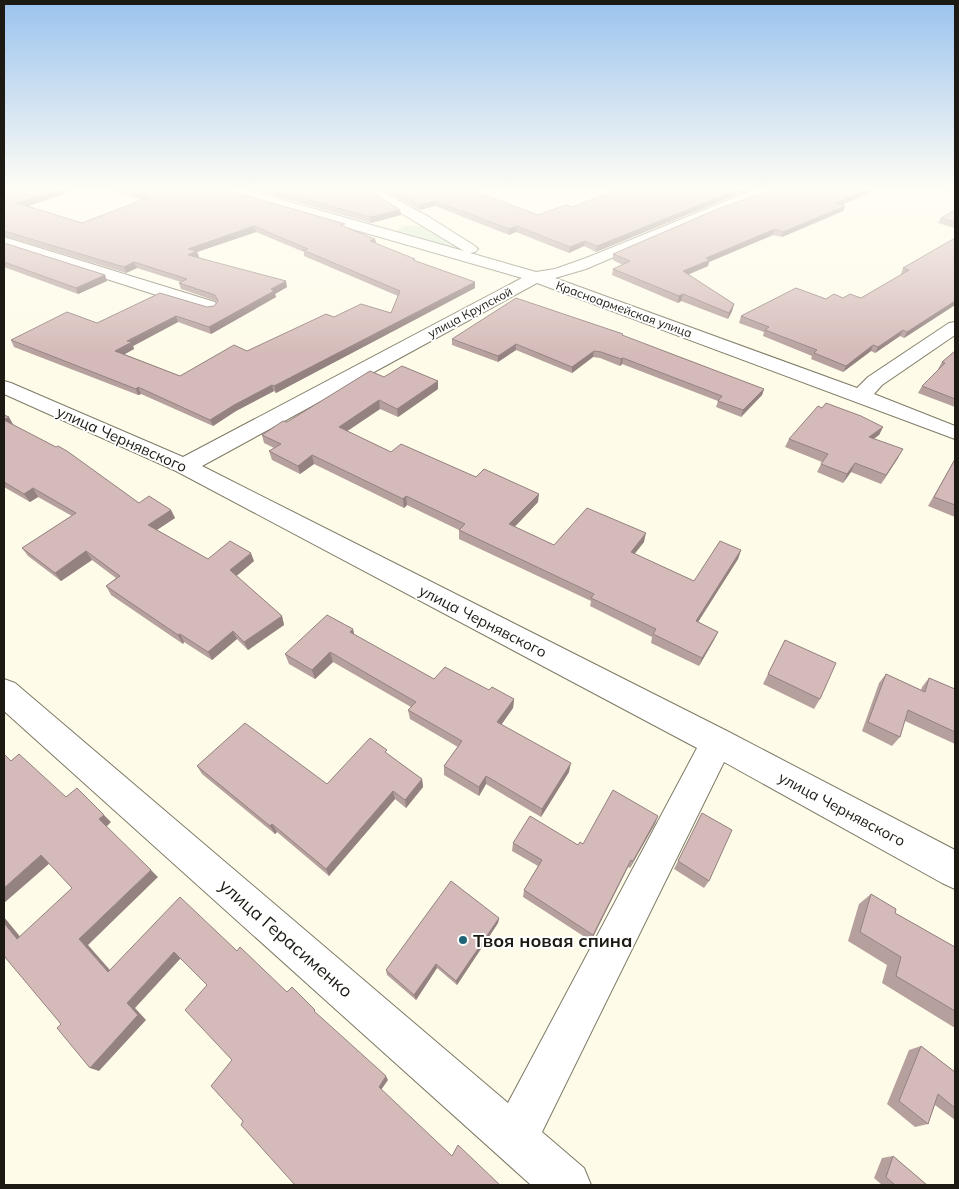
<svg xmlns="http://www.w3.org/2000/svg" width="959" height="1189" viewBox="0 0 959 1189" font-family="Mulish,sans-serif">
  <rect width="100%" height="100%" fill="#fefbe9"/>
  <path fill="#d3e9ce" d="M404,226H422L465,252L395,232Z"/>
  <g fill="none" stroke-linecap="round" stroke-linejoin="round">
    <defs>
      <path id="minor" d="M223,189H243L464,251L361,189H377L429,217L475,246L478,249L475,252L470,253L536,272L555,269L586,258L746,193L756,189H775L774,192L718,212L586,269L555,278L857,388L868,377L949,323L955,322V335L882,385L874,394L955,426V439L537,283L202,466L729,732L955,850V889L942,883L724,762L542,1132L584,1168L591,1185H531L4,711V679L15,683L508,1103L697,748L176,471L4,394V381L11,383L183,457L522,278L224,192Z
        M4,237L215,302L218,306L215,310L209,311L203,310L4,246Z"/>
    </defs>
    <use href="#minor" stroke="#7e7a66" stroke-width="2"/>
    <use href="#minor" fill="#fff" fill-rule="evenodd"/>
  </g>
  <path fill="#b6a09e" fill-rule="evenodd" d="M4,189H78L27,206L82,223L143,200L107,189H224L346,227L375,239L376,243L415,261L475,282V288L276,393L274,391L236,411L213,426L141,394L138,395L14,347L11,340L97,323L214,306L217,302L216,301L181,289L179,283L181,282L137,268L126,273L4,236ZM256,232L304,252V256L398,296L391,313L334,317L247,351L180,376L124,354L134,349L133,346L178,322L211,334L276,297L275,294L287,287L198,257H199L197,252Z
    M250,189H367L400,210L401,215L371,223Z
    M381,189H469L538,215L572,207L619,189L596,252L584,246L569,253L516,232L509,235L435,206L420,210Z
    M775,189H878L842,205L845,206L843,211L782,237L773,235L709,262L708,266L688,275L734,304L732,311L728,319L681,301L678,303L612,275L613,269L623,265L613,260V254Z
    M935,189H955V195Z
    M955,210V228L938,223L941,218Z
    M955,238V305L904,338L900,336L875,353L871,351L843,372L811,359L812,356L763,336L764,332L739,323L741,316L826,299L843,298H861L902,275L901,274L903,268Z
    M4,243L105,275L107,281L78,294L4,267Z
    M623,334V336L764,389L762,395L741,417L716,407L718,401L622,364L620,366L600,358L593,357L572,373L516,350L498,362L452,345V339Z
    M955,351V407L918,393L922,386L939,369H938L942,362Z
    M384,377L438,381V389L398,417L380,409L347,431L391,452L476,477L538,502L514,527L554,545L644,542L634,554L694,581L741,550L738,559L698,622L718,632L714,640L699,666L651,643L652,637L590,606L591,601L459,539V530L407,505L404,508L314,464L300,474L272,460L269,451L274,448L264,443L262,435Z
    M4,415L13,425L139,503L171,510L175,518L157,530L208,559L254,561L236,576L282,616L284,625L248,650L237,639L212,660L184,642L183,644L111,595L106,586L116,578L92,560L61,581L28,556L22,548L72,516L38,497L30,502L4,487Z
    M883,427L879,435L874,439L898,458L881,484L851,472L843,483L817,472L822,462L785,447L789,439Z
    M955,459V517L928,506Z
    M353,629L354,635L434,679L489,690L514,699L513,708L501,725L569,772L541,817L486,784L479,796L444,775V766L458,747L410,719L408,710L411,707L333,662L315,679L289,664L285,654Z
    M785,640L820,699L814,709L763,684Z
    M886,674L921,690L922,687L929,678L955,689V744L905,721L900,737L892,746L862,731L879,683Z
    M387,754L422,779L423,787L406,808L395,799L329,876L277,832L275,834L202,774L197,766L327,784Z
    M702,813L709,881L704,888L674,869Z
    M658,816L630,868L628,867L591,941L523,897L524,890L538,866L512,851L513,843L578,845L583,844Z
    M871,894L895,913L955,947V1028L882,983L887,965L848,941L859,904Z
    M499,918L498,923L457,985L437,968L416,1000L387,975L386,970Z
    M921,1046L955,1072V1120L935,1105L928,1124L915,1127L887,1104L909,1050Z
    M893,1156L927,1185H882L874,1178L882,1158Z"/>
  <path fill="#948281" d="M61,189H78L20,209L17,203Z
    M739,189H751L596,252L597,246Z
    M868,189H878L834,208L836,203Z
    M435,201V206L420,210V205Z
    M845,206L843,211L782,237L783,232Z
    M400,210L401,215L371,223L370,217Z
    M254,226L256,232L197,252L199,257L190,261L188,249Z
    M517,226L516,232L509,235V229Z
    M775,229L773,235L709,262L708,266L681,277L683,271L706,258Z
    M375,239L376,245L370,241Z
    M585,241L584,246L569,253L570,247Z
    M134,262L137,268L126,273L124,267Z
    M105,275L107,281L78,294L76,288Z
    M286,281L287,287L275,294L276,297L211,334L209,327Z
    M475,282V288L276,393L274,386Z
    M683,294L681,301L678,303L679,296Z
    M955,301V305L904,338L907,332Z
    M734,304L732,311L728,319L729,313Z
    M176,316L178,322L133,346L134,349L118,358L115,351L127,341Z
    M903,330L900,336L875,353L878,347Z
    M516,344V350L498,362V356Z
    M873,345L871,351L843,372L846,366Z
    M594,351L593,357L572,373V367Z
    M623,358L622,364L620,366L621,359Z
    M438,381V389L398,417L397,409Z
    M272,385L274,391L236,411L213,426L210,420L234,405Z
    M138,387L141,394L138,395L136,389Z
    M764,389L762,395L741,417L743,410Z
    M379,400L380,409L340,436L339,427Z
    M9,417L14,426L4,420Z
    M883,427L879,435L864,445L869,437Z
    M903,449L898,458L881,484L886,475Z
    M312,455L314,464L300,474L298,466Z
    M855,463L851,472L843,483L847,474Z
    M33,488L38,497L30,502L24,494Z
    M539,494L538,502L509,533V524Z
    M406,496L407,505L404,508L403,499Z
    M171,510L175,518L152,533L148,525Z
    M646,533L644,542L629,561L631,552Z
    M741,550L738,559L693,630L696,621Z
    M86,551L92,560L61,581L55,573Z
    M251,553L254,561L233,579L230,570Z
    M282,616L284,625L248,650L244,642Z
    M353,629L355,639L350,632Z
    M233,631L237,639L212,660L208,652Z
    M718,632L714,640L699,666L702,658Z
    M180,634L184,642L183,644L178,635Z
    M330,652L333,662L315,679L312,670Z
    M514,699L513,708L497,731V722Z
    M571,763L569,772L541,817L542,809Z
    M486,776V784L479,796V787Z
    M422,779L423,787L406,808L405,800Z
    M393,791L395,799L329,876L326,869Z
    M104,815L111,822L106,827L99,819Z
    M658,816L655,824L630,868L633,861Z
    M272,824L277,832L275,834L270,826Z
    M41,855L50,863L4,903V888Z
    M631,860L628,867L591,941L593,935Z
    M151,870L158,877L88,945L116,977L108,972L79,939Z
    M4,917L27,945L17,939L4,923Z
    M499,918L498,923L457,985L456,981Z
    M174,952L181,958L135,1008L146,1020L99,1071L90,1068L127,1003Z
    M436,964L437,968L416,1000L414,995Z
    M386,1076L388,1080L381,1090L379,1087Z"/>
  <path fill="#d4bab8" stroke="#948281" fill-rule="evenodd" d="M4,189H61L17,203L82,223L150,197L124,189H224L345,224L340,225L375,239L370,241L415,259L413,260L475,282L274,386L272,385L234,405L210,420L138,387L136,389L11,340L67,312L97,323L160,293L207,307L214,306L218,301L215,295L179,283L187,279L134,262L124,267L4,231ZM254,226L308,249L303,250L400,291L391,313L361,304L334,317L326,314L247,351L234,345L180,376L115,351L132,342L127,341L176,316L209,327L274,291L271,289L286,281L188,255L197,251L188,249Z
    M268,189H367L400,210L370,217Z
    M390,189H469L538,215L566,205L572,207L619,189H739L597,246L585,241L570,247L517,226L509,229L435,201L420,205Z
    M775,189H868L836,203L845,206L783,232L775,229L706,258L710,260L683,271L734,304L729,313L683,294L679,296L613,269L630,261L613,254L720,208Z
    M955,210V222L941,218Z
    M955,238V301L907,332L903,330L878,347L873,345L846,366L814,353L817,350L765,330L769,327L741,316L796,288L826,299L834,294L843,298L850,294L861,298L909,270L903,268Z
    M4,243L105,275L76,288L4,262Z
    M516,298L623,334L622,335L764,389L743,410L718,401L722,396L623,358L621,359L601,352L594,351L572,367L516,344L498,356L452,339Z
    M955,351V399L922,386L945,363L942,362Z
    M402,366L438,381L397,409L379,400L339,427L391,452L401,444L476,477L484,469L539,494L509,524L554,545L587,508L646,533L631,552L694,581L720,541L741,550L696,621L718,632L702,658L653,634L656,629L591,598L594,594L459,530L465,524L406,496L403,499L312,455L298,466L269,451L281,444L262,435L283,421L287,422L370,371L384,377Z
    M826,403L861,416L883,427L869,437L903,449L886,475L855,463L847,474L821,464L828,454L789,439L818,406L822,408Z
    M4,415L9,417L4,420L56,447L58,446L67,451L139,503L149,496L171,510L148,525L208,559L230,541L251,553L230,570L282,616L244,642L233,631L208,652L180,634L178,635L106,586L120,576L86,551L55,573L22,548L76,513L33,488L24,494L4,482Z
    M955,459V505L934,497Z
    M327,615L353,629L350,632L434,679L445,667L489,690L492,687L514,699L497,722L571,763L542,809L486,776L479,787L444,766L462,741L408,710L416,702L330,652L312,670L285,654Z
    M785,640L836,663L820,699L768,674Z
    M886,674L925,692L929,678L955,689V732L908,710L900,737L868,722Z
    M245,723L327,784L370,738L387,750L385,752L422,779L405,800L393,791L326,869L272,824L270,826L197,766Z
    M4,754L11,761L19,754L66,797L77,788L104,815L99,819L151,870L79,939L108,972L180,897L237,951L240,947L287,992L292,987L315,1010L314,1011L386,1076L379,1087L452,1156L458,1145L500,1185H295L241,1125L243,1121L211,1086L232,1060L185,1010L207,985L174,952L127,1003L138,1015L90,1068L57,1028L61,1024L4,956V923L17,939L72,888L41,855L4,888Z
    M613,790L658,816L633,861L631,860L593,935L524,890L542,860L513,843L530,816L578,845L580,842L583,844Z
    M702,813L732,830L709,881L678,861Z
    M451,881L499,918L456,981L436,964L414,995L386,970Z
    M871,894L896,909L895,913L955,947V1011L896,976L901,957L860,932Z
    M921,1046L955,1072V1108L938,1094L928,1124L899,1101Z
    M893,1156L927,1185H895L886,1177Z"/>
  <linearGradient id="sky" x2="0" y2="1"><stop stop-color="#9ac3ee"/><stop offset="0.53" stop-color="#fffdf5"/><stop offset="1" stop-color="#fffdf5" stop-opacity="0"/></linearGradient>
  <rect width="959" height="356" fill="url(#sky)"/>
  <circle fill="#226377" stroke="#fff" stroke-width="2" cx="463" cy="940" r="5"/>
  <g text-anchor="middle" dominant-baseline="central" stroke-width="4" stroke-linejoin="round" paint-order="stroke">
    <g font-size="12" fill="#1c1a12" stroke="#fff">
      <text transform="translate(624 309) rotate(20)">Красноармейская улица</text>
      <text transform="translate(470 312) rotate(-28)">улица Крупской</text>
    </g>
    <g font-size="15" fill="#1c1a12" stroke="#fff">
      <text transform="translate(122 439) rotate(24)">улица Чернявского</text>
      <text transform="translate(483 621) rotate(27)">улица Чернявского</text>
      <text transform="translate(842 809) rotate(28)">улица Чернявского</text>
    </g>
    <g font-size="18" fill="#1c1a12" stroke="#fff">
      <text transform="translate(286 938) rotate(41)">улица Герасименко</text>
    </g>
    <g font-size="18" font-weight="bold" fill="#1c1a12" stroke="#fff" text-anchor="start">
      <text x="473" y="940">Твоя новая спина</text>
    </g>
  </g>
  <rect width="959" height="1189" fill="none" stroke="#1c1a12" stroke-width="10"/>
</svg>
